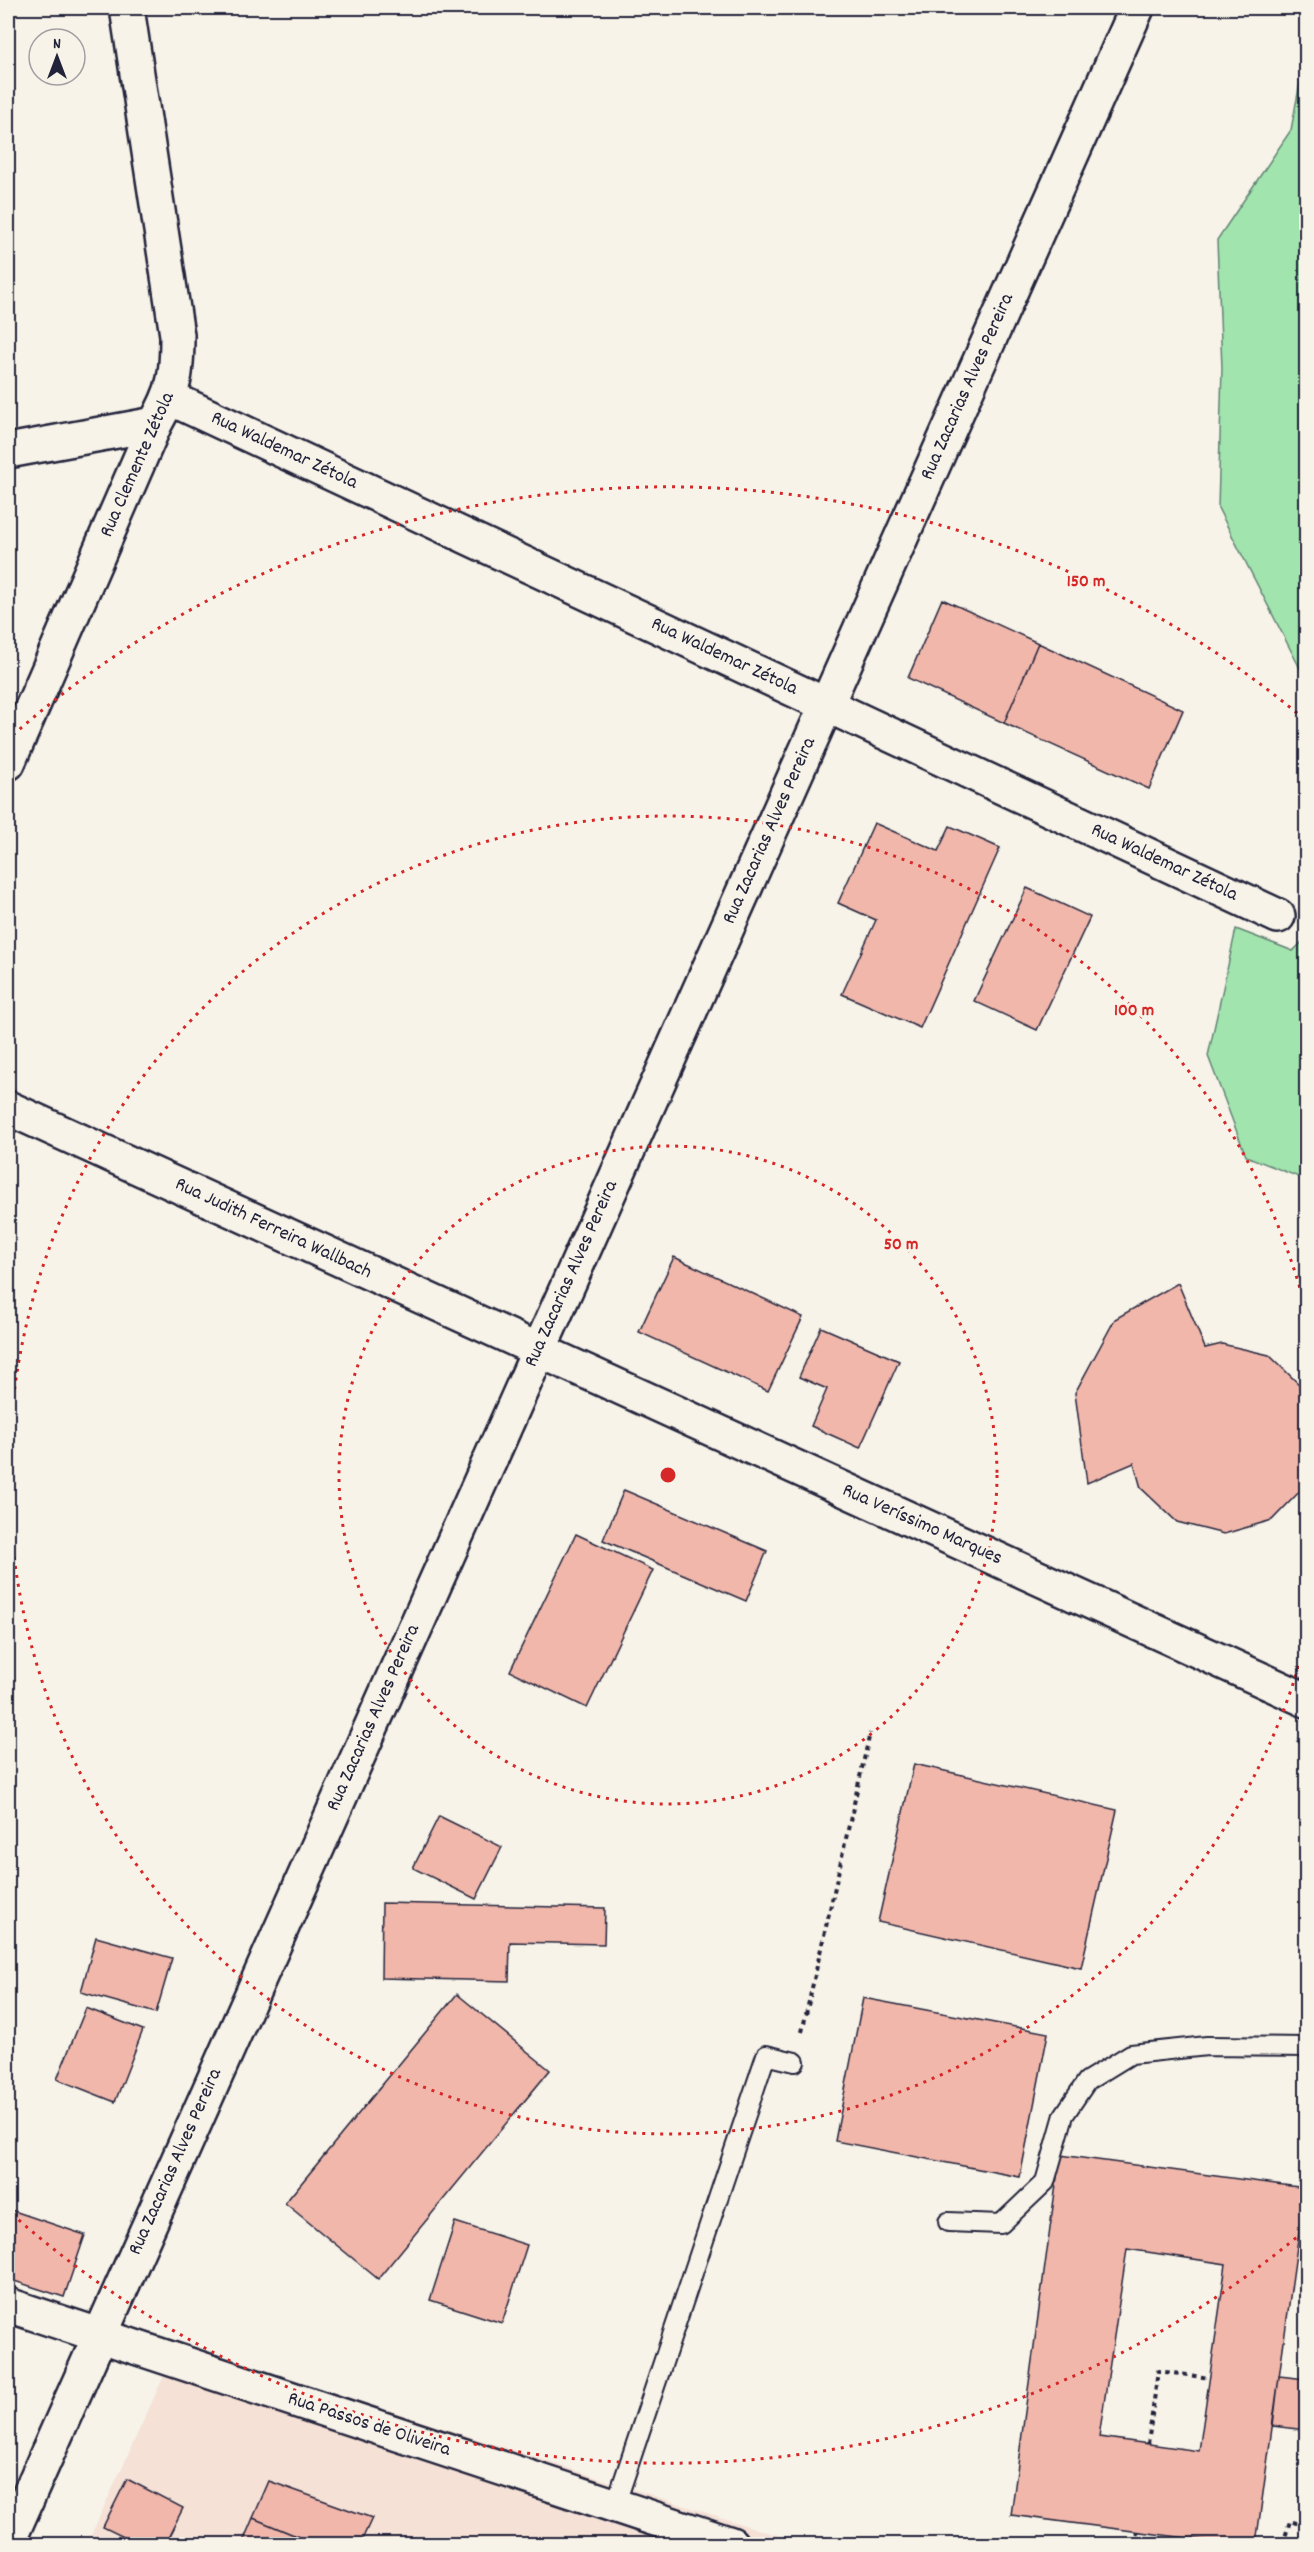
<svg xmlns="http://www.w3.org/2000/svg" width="1314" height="2552" viewBox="0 0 1314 2552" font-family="Dekko,sans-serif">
  <rect width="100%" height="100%" fill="#f7f3e8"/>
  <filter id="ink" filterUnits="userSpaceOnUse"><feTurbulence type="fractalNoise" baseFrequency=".0167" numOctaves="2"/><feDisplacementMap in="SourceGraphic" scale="12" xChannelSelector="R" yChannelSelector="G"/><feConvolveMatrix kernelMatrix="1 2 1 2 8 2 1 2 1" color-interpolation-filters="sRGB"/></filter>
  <g filter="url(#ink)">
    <path fill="#f5e1d6" d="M179,2343L804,2544H87Z"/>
    <path fill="#a2e4ae" stroke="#628374" stroke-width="1.5" d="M1306,51V680L1218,508L1222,368L1217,240L1291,130Z
      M1236,929L1293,951L1306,938V1180L1246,1156L1208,1056Z"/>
    <path fill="#f1b7ab" stroke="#22223b" stroke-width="1.5" fill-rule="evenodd" d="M942,599L1038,643L1004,723L908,678Z
      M1038,643L1183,710L1149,789L1004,723Z
      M874,823L938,851L950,826L1000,848L920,1028L842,994L876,920L838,903Z
      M1027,888L1090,917L1037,1030L974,1001Z
      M674,1257L803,1317L768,1391L639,1332Z
      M1178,1283L1205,1348L1222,1344L1269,1355L1305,1390L1306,1485L1272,1520L1224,1534L1177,1522L1141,1488L1134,1463L1087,1483L1075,1393L1115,1319Z
      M821,1327L899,1361L860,1448L811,1426L827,1389L799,1377Z
      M624,1490L767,1551L746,1601L603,1540Z
      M576,1534L653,1570L587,1708L510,1671Z
      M914,1764L1117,1810L1081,1968L878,1922Z
      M439,1816L502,1847L476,1899L413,1868Z
      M382,1903L605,1908L604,1944L510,1942L509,1981L381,1978Z
      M96,1937L172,1958L156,2013L81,1992Z
      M457,1994L550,2070L378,2279L285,2203Z
      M863,1998L1048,2033L1020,2177L835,2141Z
      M86,2008L143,2030L115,2102L57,2079Z
      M1060,2155L1305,2188L1256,2544H1232L1011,2515ZM1127,2249L1226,2264L1199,2451L1099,2437Z
      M8,2209L85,2235L64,2297L8,2279Z
      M455,2222L527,2245L502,2323L430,2300Z
      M1279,2376L1306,2379V2430L1273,2426Z
      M127,2479L183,2508L165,2544H138L103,2527Z
      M269,2481L372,2518L360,2544H304L306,2540L253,2518Z
      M253,2518L306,2540L304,2544H242Z"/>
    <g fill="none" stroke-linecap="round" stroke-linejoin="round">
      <defs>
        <path id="service" d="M948,2222L1001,2224L1045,2182L1064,2115L1087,2081L1131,2054L1207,2046L1306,2047
          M615,2506L766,2055L795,2062"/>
        <path id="minor" d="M170,398L1278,916
          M8,451L155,424
          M8,763L155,424C175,389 177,375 177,335L127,8"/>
        <path id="secondary" d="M8,1108L1306,1700
          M8,2305L731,2544
          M8,2542L1137,8"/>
      </defs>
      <use href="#service" stroke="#22223b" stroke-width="22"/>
      <use href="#minor" stroke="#22223b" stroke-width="38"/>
      <use href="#secondary" stroke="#22223b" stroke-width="38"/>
      <path stroke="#22223b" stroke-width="4" stroke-dasharray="4.5 4.5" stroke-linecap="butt" d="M1297,1740L1306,1744
        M802,2032L870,1733
        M1148,2444L1158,2371L1210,2378
        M1135,2544L1137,2532
        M1283,2544L1290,2521L1306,2526"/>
      <use href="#service" stroke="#f7f3e8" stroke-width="18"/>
      <use href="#minor" stroke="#f7f3e8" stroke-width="33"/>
      <use href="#secondary" stroke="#f7f3e8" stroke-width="33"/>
    </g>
  </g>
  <g fill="none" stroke="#d62828" stroke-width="3" stroke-dasharray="3 6">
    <circle cx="668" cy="1475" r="329"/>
    <path d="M1306 1640A659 659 0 1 1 1306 1310"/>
    <path d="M1303 2232A988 988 0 0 1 13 2215M13 735A988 988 0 0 1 1303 718"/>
  </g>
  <g text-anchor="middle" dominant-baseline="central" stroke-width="6" stroke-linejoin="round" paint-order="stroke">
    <g font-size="20" fill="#22223b" stroke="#f7f3e8">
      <text transform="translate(968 387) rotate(-66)">Rua Zacarias Alves Pereira</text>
      <text transform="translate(284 451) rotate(25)">Rua Waldemar Zétola</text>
      <text transform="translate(138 465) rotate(-66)">Rua Clemente Zétola</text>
      <text transform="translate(724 657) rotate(25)">Rua Waldemar Zétola</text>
      <text transform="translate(770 831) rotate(-66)">Rua Zacarias Alves Pereira</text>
      <text transform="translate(1164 863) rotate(25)">Rua Waldemar Zétola</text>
      <text transform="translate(273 1229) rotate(25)">Rua Judith Ferreira Wallbach</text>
      <text transform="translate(572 1274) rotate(-66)">Rua Zacarias Alves Pereira</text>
      <text transform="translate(922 1525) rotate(24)">Rua Veríssimo Marques</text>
      <text transform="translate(374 1718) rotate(-66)">Rua Zacarias Alves Pereira</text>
      <text transform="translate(176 2162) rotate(-66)">Rua Zacarias Alves Pereira</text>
      <text transform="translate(369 2425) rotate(18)">Rua Passos de Oliveira</text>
    </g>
  </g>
  <circle cx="668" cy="1475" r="9" fill="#d62828" stroke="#f7f3e8" stroke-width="3"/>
  <g font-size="18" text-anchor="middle" font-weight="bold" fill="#d62828" stroke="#f7f3e8" stroke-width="6" stroke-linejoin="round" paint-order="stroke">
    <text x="1086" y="586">150 m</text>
    <text x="1134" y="1015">100 m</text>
    <text x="901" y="1249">50 m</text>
  </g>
  <rect width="1314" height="2552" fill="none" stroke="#f7f3e8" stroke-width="30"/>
  <rect x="15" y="15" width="1284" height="2522" fill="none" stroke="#22223b" stroke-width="2" filter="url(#ink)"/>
  <g transform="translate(57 57)"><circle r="28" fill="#f7f3e8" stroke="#a29fa3" stroke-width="1.5"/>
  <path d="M0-4.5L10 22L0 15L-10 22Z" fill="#22223b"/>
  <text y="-9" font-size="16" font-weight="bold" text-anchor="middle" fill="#22223b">N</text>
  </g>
</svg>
